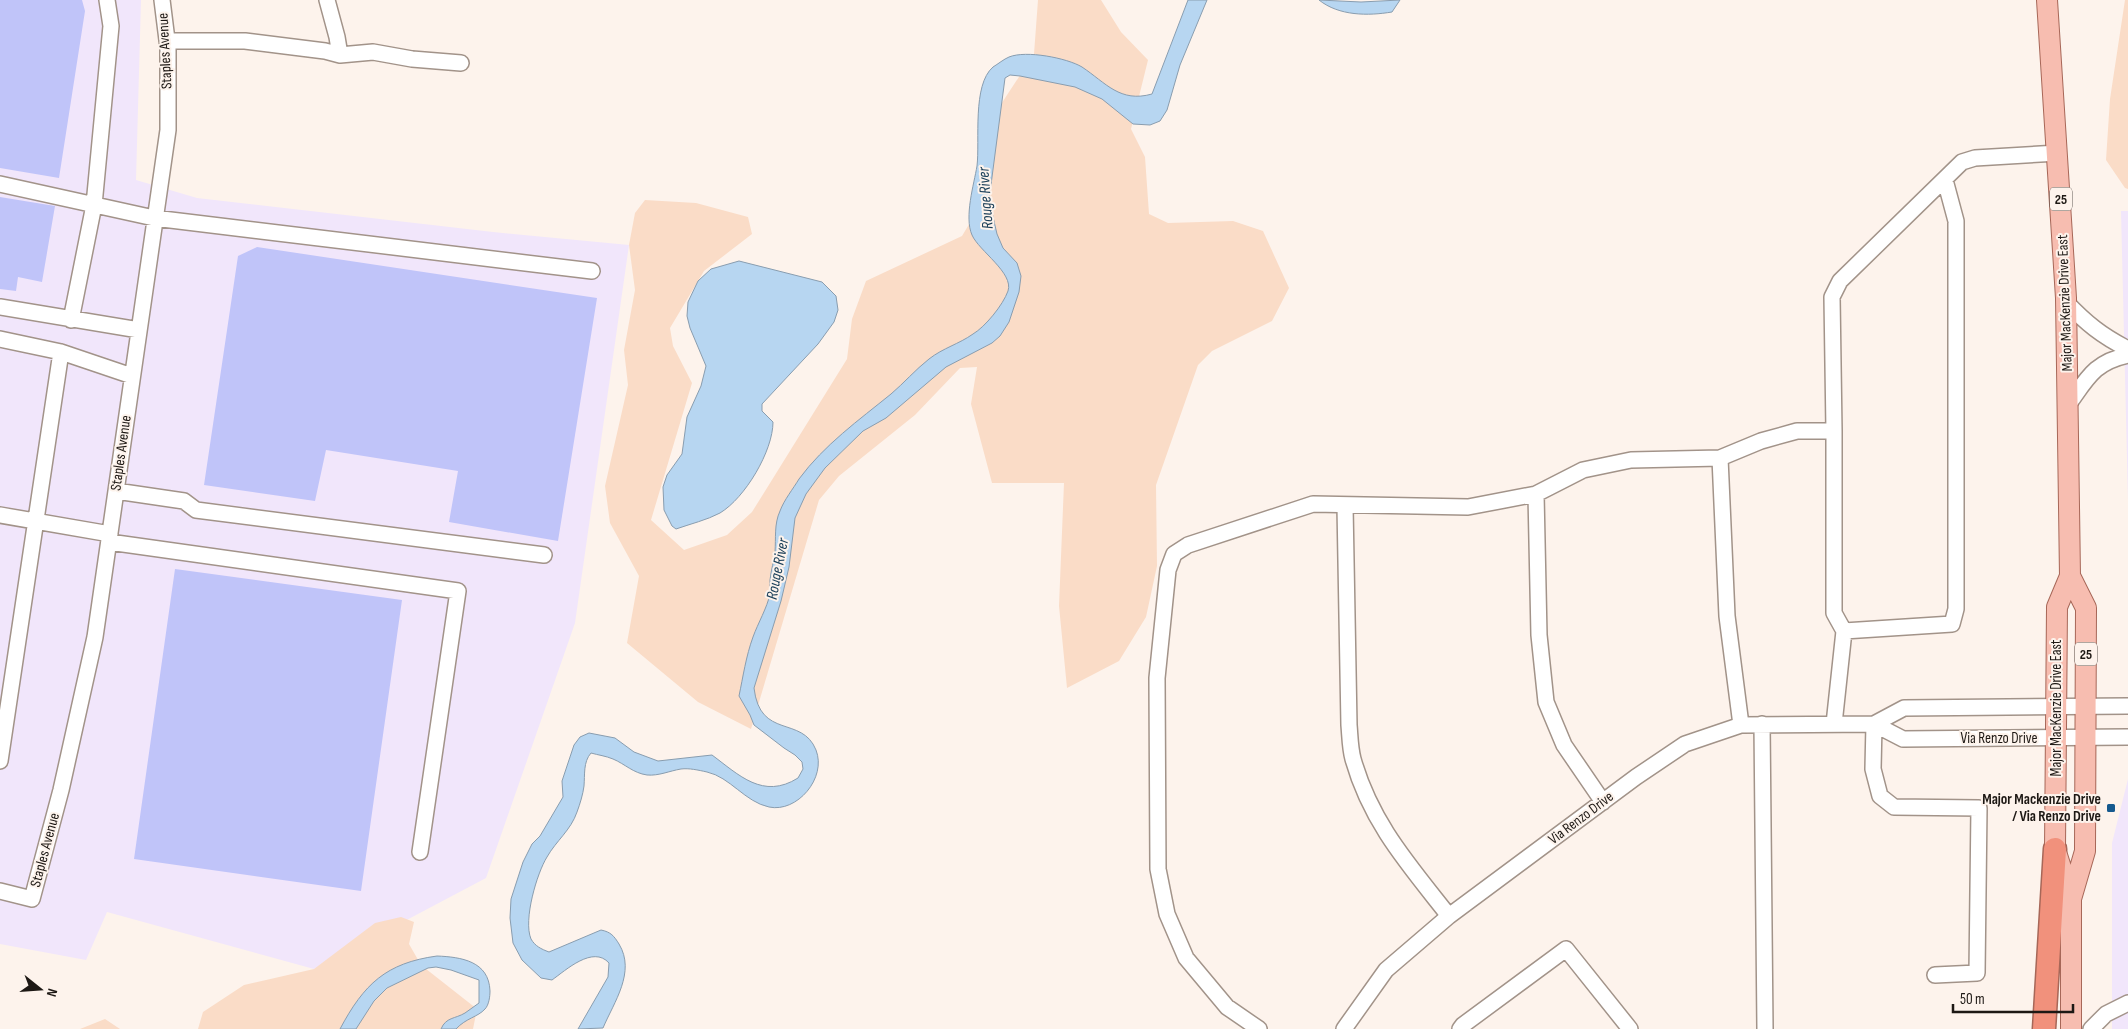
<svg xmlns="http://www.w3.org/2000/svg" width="2128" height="1029" viewBox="0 0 2128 1029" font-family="'Sofia Sans Condensed',sans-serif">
  <rect width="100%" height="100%" fill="#fdf3ec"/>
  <path fill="#f1e6fb" d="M0,0H141L136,180L197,198L493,232L629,245L575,623L486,878L314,969L107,912L86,960L0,944Z
    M2121,211H2128V500Z
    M2128,779V1029H2112V843Z"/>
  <path fill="#fadcc7" d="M1038,0H1101L1121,32L1148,60L1131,129L1145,157L1149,214L1168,223L1233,221L1263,231L1289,288L1272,321L1212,351L1198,365L1156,485L1157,566L1146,617L1119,661L1067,688L1059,606L1064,483H992L971,404L977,367L960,368L915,415L839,476L819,500L751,729L698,702L627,643L639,576L610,523L605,486L628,385L624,350L635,290L629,245L635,213L645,200L696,203L748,217L752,234L704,271L670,328L673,346L692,383L651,520L684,550L727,535L752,512L847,359L852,319L866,281L962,236L974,216L990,121L1034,54Z
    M2125,0H2128V189L2125,188L2106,160L2110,99Z
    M401,917L414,922L409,944L421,965L477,1009L473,1029H198L203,1012L244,985L314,969L375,923Z
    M105,1019L120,1029H80Z"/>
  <path fill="#b7d6f1" stroke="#899daf" d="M1188,0H1207L1180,65L1167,110L1160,121L1150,125L1133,124L1102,99L1075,87L1020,76L1010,75L1005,78L989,200L997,234L1003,248L1017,263L1021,276L1019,292L1009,322L1000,336L992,343L946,367L886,418L863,431L825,468L806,494L795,518L789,567L781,601L754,688C760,740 802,715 816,750C827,778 797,813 769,807C745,802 730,777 707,772C698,770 689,768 681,769C669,771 659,776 647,775C633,773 625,764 613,759C606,756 598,755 591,753C583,762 585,775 584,786C583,794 580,804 577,812C571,830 556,841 547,857C537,873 523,920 531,939C535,946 541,949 549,952L601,930C611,932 614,936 619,944C636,972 614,1002 603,1028L578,1029L608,977L609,963C593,945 566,970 552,980L541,978L522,960L513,943L510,918L511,899L523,862L532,844L540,836L563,797L562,781L574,745L580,737L589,733L615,738L634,752L658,761L712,755C739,775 763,800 798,778L803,769L802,762L795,755L784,748L754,725L750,715L739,696C743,677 746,656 753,637C758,623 767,608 770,594C770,589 770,584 770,580C771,570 774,561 775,552C776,538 774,524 780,511C784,500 793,489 799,479C824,445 859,420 891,394C904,383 915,370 929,359C943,348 959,344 973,334C985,327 1003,305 1008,291C1014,273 979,251 972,235C964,217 974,184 977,166C980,141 972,85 993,67C998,64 1004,59 1009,57C1026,50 1067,58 1082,67C1106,83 1120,103 1152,94Z
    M1319,0L1361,2L1400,0L1392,12C1368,16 1339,16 1319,0Z
    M739,261L822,282L836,296L838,310L834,322L818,344L762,404V411L773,422C773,451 745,498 720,513C707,520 690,524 676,529L672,526L664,510L663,487L667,475L682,454L687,417L701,386L706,366L690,328L687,316L688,302L698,281L711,269Z
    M437,956C461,957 489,961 490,991C490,996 489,1005 485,1009C478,1017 466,1018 456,1029H441C446,1017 455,1019 465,1013C470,1010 474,1006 479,1003V980L451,970L436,967L428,968L387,988L374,1001L356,1029H340C364,984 386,963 437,956Z"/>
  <path fill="#c0c4f9" d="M0,0H82L85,11L59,178L0,168Z
    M0,197L55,206L42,282L18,277L16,291L0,289Z
    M257,247L597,298L558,541L449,522L458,471L326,450L315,501L204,485L238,256Z
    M175,569L402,600L361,891L134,859Z"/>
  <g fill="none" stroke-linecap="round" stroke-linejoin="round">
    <defs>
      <path id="minor" d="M327,0L337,37L340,55
        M167,41H245L325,51L340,55L373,52L412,59L461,63
        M0,184L154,218L592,271
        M2066,302C2086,323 2102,336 2128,349
        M0,307L139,330
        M71,320L94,205L111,26L107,0
        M0,339L61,352L132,376
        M2068,405C2087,379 2094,362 2128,355
        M1834,431L1832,297L1840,281L1962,162L1975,158L2058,153
        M1720,458L1727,616L1741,725
        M116,491L184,501L196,510L544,555
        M1536,494L1539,635L1546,702L1564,745L1603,802
        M1345,506L1349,725C1350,736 1350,748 1353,759C1371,823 1409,865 1449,916
        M0,515L110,534
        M109,542L458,591L420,852
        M1844,631L1952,624L1956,609V221L1945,180
        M1762,724L1765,1029
        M1874,724L1873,769L1880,796L1894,807L1979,808L1977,973L1935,975
        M1874,724L1903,739L2128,737
        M0,761L61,352
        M0,891L32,899L61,790L95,637L168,130V48L162,0
        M1259,1029L1227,1007L1186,958L1167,914L1158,869L1157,678L1168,570L1174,554L1188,545L1313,504L1468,507L1536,494L1583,470L1631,460L1720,458L1761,441L1797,431H1834V613L1844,631L1834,724
        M1344,1029L1386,970L1449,916L1636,777L1685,744L1741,725L1874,724L1904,708L2128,706
        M1460,1029L1463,1025L1566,949L1630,1029
        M2091,1029L2106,1014L2128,1003"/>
      <path id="major" d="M2047,0L2066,298L2070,576L2057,607L2055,849L2071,899
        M2070,576L2086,608L2085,851L2071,899V1029"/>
      <path id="highway" d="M2044,1029L2055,849"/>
    </defs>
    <use href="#minor" stroke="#a29389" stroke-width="18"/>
    <use href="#major" stroke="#a76758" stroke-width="22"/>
    <use href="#highway" stroke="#a76758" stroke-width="25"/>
    <use href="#minor" stroke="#fff" stroke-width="15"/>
    <use href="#major" stroke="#f7bdb0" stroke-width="20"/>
    <use href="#highway" stroke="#f1917c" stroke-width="22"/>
  </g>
  <rect fill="#15598e" stroke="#fdf3ec" stroke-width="2" x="2106" y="803" width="10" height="10" rx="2.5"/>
  <g text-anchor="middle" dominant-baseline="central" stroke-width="4" stroke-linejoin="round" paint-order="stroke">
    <g fill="#fdf3ec" stroke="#605a55" stroke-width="1">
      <rect x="2050" y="187.5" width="22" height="23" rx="4"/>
      <rect x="2075" y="642.5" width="22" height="23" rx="4"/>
    </g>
    <g font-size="14" font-weight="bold" fill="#1d1814">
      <text x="2061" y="199">25</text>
      <text x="2086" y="654">25</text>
    </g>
    <g font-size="15" fill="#1d1814" stroke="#fdf3ec">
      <text transform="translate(165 51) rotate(-93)">Staples Avenue</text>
      <text transform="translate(2065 303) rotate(-92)">Major MacKenzie Drive East</text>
      <text transform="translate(121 453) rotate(-82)">Staples Avenue</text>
      <text transform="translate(2056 708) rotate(-90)">Major MacKenzie Drive East</text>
      <text x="1999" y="738">Via Renzo Drive</text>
      <text transform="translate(1581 818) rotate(-37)">Via Renzo Drive</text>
      <text transform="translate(45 850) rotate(-75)">Staples Avenue</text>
    </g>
    <g font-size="15" font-weight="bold" fill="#1d1814" stroke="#fdf3ec" text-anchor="end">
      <text x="2101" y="799">Major Mackenzie Drive<tspan x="2101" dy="17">/ Via Renzo Drive</tspan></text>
    </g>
    <g font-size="16" font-style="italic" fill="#1c405a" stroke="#fdf3ec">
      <text transform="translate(986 198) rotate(-94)">Rouge River</text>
      <text transform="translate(778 569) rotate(-79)">Rouge River</text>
    </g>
  </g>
  <g transform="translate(40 989) rotate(107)" stroke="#fdf3ec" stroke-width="4" paint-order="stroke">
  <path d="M0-4L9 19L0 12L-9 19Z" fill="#1d1814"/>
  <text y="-8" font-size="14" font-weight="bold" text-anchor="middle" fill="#1d1814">N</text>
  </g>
  <path d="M1953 1004v8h120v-8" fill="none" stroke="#1d1814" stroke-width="2.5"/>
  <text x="1960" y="1004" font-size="15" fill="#1d1814" stroke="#fdf3ec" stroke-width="4" paint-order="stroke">50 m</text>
</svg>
